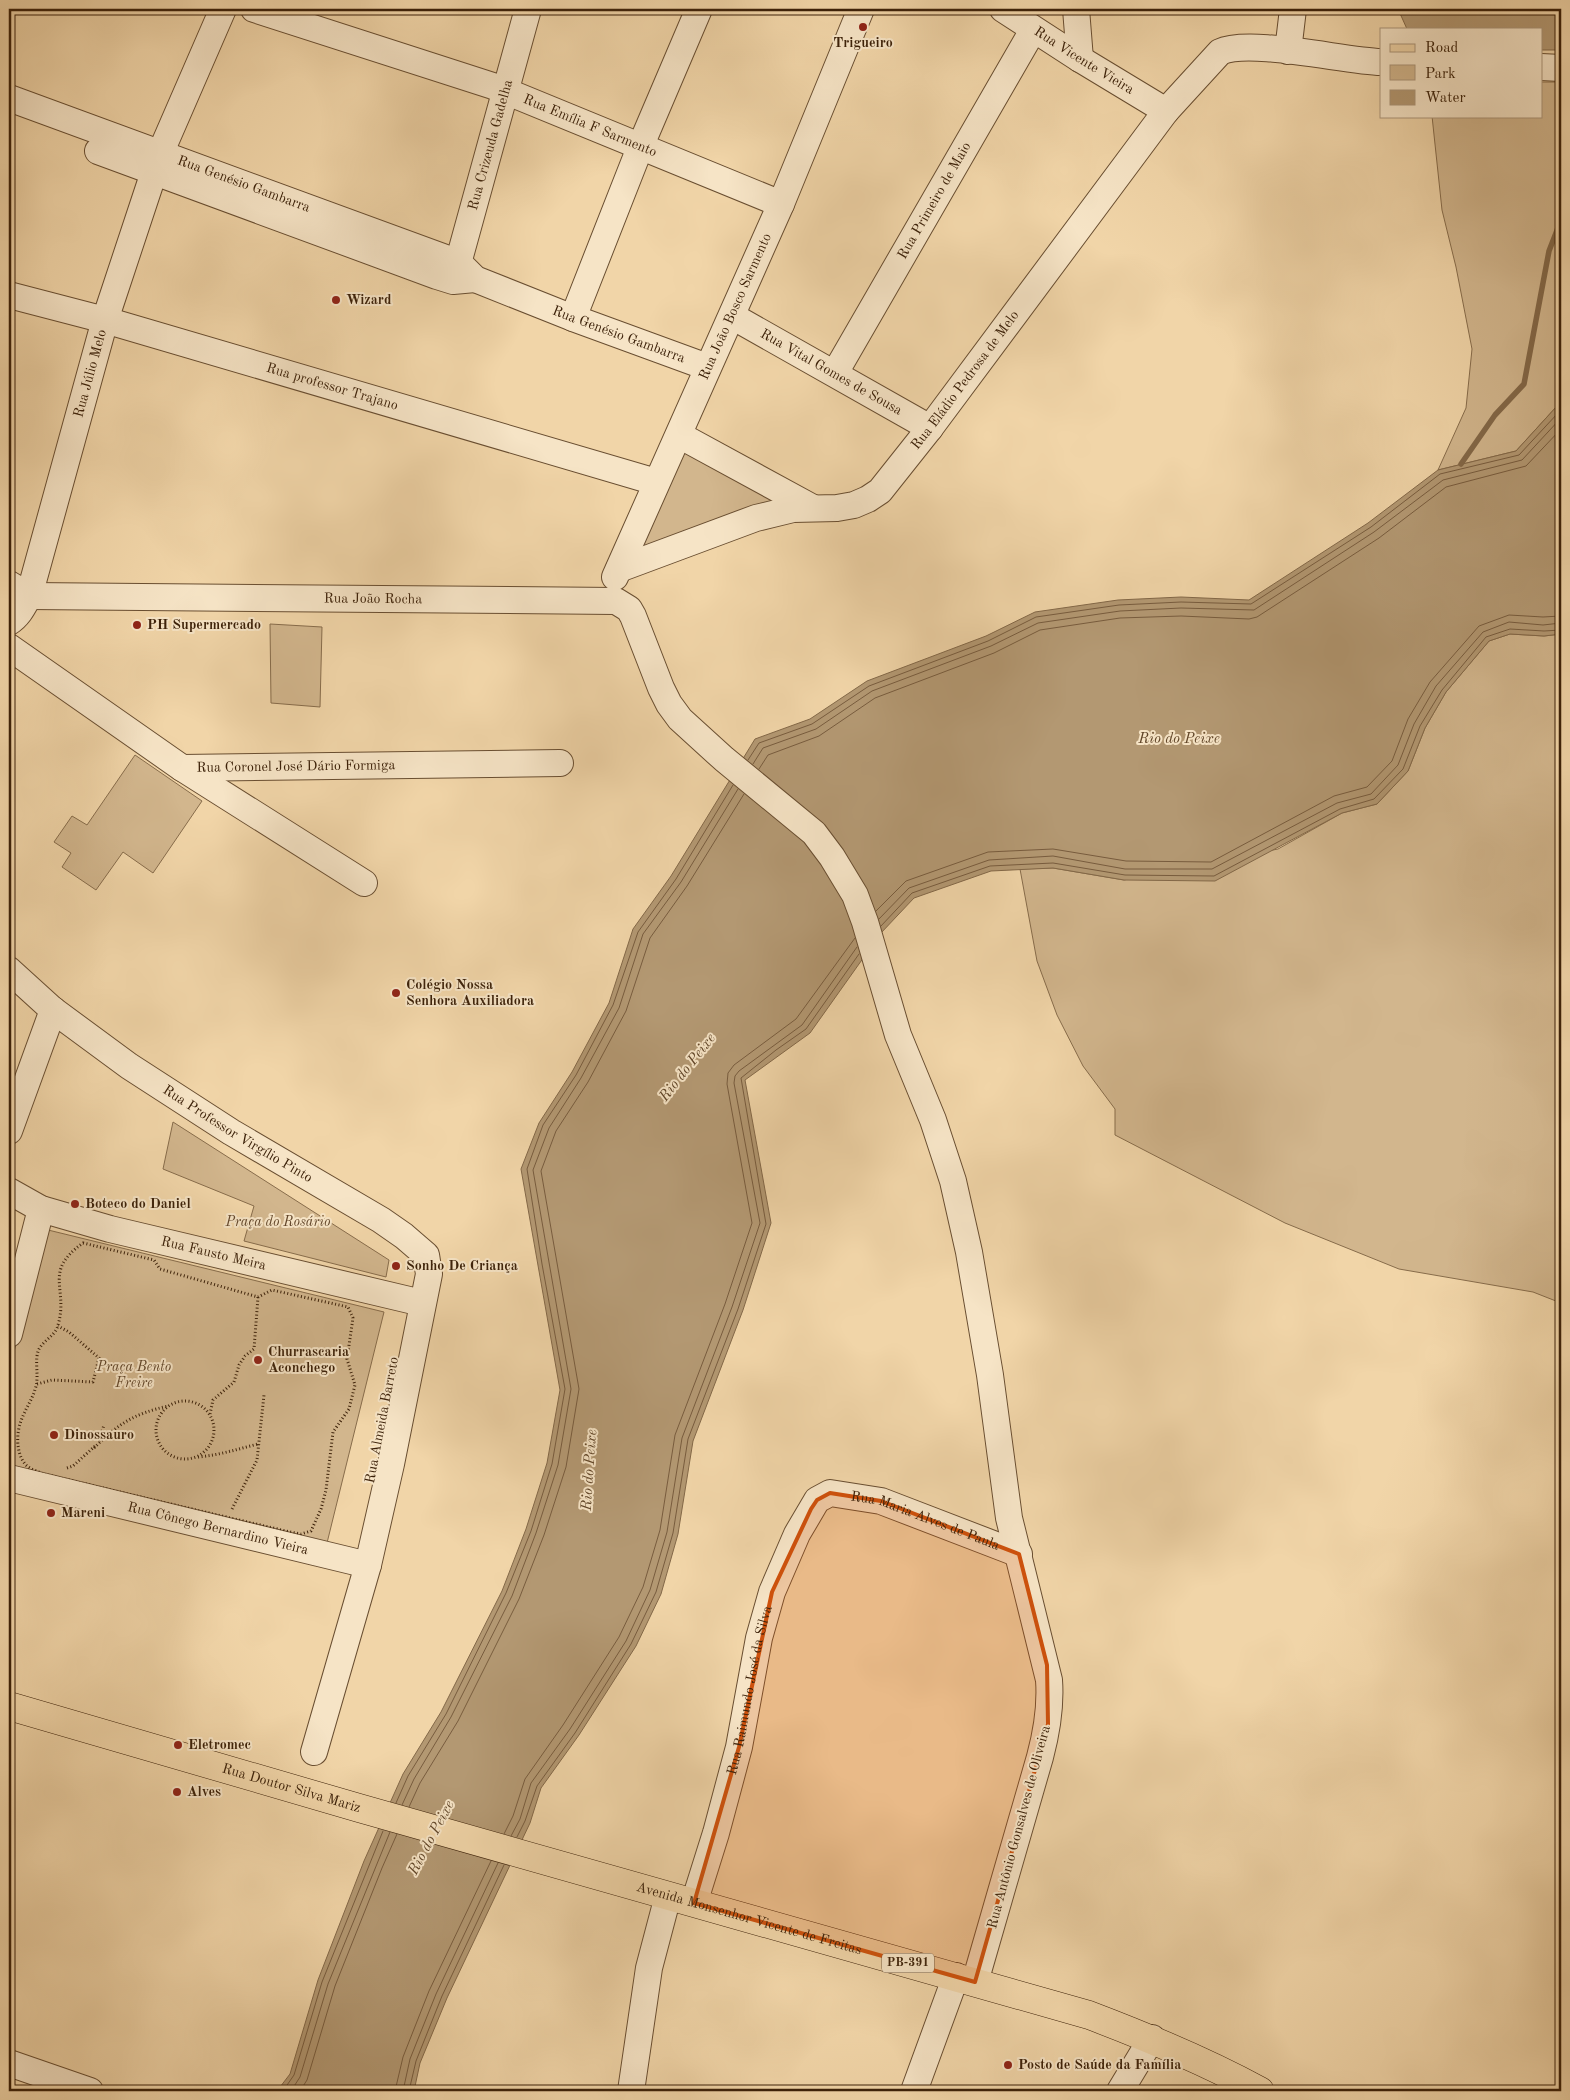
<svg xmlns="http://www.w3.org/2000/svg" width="1570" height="2100" viewBox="0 0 1570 2100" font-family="'Old Standard TT',serif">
  <rect width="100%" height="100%" fill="#f1d5a8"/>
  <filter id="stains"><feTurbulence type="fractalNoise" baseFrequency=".004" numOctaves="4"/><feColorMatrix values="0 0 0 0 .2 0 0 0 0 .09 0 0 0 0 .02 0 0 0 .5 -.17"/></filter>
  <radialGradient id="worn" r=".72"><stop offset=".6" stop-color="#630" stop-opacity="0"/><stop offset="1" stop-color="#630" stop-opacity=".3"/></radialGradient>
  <path fill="#d2b68d" stroke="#876c4b" d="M1541,82H1561V377L1557,406L1516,451L1438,470L1466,408L1472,349L1456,267L1442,210L1432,116H1541Z
    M674,444L778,499L629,552Z
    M270,624L322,627L320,707L271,703Z
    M1510,634L1544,636L1561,634V1303L1533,1292L1399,1269L1285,1223L1115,1135V1109L1083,1066L1057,1015L1037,961L1020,869L1053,868L1124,880L1278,849L1342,813L1377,804L1408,771L1425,728L1446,692L1489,641Z
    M135,755L202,801L153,873L123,852L96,890L62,867L71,853L54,842L72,816L87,825Z
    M173,1122L389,1260L386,1277L244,1241L254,1206L163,1169Z
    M44,1229L384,1312L326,1547L9,1469V1372Z"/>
  <path fill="#b39872" stroke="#836848" d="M1398,9H1561V50H1541V29H1407Z
    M1557,406L1561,407V634L1544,636L1510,634L1489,641L1446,692L1425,728L1408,771L1377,804L1342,813L1215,881L1124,880L1053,868L991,871L914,898L881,933L810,1033L745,1080L771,1223L743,1310L693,1441L678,1534L661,1594L636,1646L579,1735L541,1788L530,1823L447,1998L420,2063L414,2091H277L290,2074L318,1980L364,1861L403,1774L441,1712L502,1591L526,1529L547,1463L560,1390L521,1169L539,1123L572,1072L609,1003L633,929L671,876L755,739L810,719L867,681L986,636L1035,612L1118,600L1181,597L1249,600L1368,523L1438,470L1516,451Z"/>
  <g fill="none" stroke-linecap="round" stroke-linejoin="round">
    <path stroke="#785c3e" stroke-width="1" d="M748,760L759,743L812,724L869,686L988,641L1036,617L1119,605L1181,602L1251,604L1371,527L1440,474L1519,455L1558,413L1561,412
      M753,764L763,748L816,729L872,691L991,646L1038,623L1120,611L1181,608L1254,610L1374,532L1443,480L1522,460L1561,418
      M759,769L768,755L819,736L875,698L994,653L1040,630L1120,618L1181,616L1249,619L1257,617L1379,538L1446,487L1526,466L1561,429
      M876,911L906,881L988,852L1053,849L1126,861L1211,862L1334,796L1367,787L1392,761L1408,719L1430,682L1479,626L1509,615L1543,617L1561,616
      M879,919L909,888L989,860L1053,856L1125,869H1212L1337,803L1371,794L1398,765L1414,724L1436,686L1483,632L1509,622L1543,625L1561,623
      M881,926L912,893L990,866L1053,863L1125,875L1214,876L1340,809L1374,799L1403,769L1420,726L1442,690L1486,637L1510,629L1544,631L1561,630
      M396,1803L408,1776L446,1714L506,1593L531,1531L552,1464L565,1389L542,1264L527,1169L543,1125L576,1075L613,1005L638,932L676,879L733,785
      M402,1805L414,1779L451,1717L512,1596L536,1533L558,1465L571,1389L533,1170L549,1128L581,1078L619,1008L643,934L681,882L738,789
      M409,1807L420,1783L458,1721L519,1599L544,1535L566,1467L579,1389L541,1171L556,1131L588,1082L626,1011L650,938L687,886L744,794
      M504,1834L513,1816L525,1779L563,1725L619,1637L643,1587L660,1530L675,1435L725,1304L752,1223L727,1084L728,1073L734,1065L796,1019L855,938
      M511,1836L520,1819L531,1783L570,1729L626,1641L650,1590L667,1532L682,1438L732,1307L760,1223L734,1083L735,1076L739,1071L802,1025L857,947
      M517,1837L525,1821L537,1786L575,1733L631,1644L656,1592L673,1533L688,1439L738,1309L766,1224L741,1078L776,1050L806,1029L859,954
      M283,2091L294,2075L322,1982L383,1831
      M291,2091L300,2077L328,1984L390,1832
      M300,2091L307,2080L335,1986L382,1868L397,1834
      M395,2091L403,2057L429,1991L491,1861
      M403,2091L410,2059L436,1994L498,1863
      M409,2091L416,2061L442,1996L504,1865"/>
    <path stroke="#836848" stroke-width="5.5" d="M1461,464L1495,415L1524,384L1549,251L1561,220"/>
    <defs>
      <g id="minor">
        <path id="s1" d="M254,9L493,86L781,204"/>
        <path id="s2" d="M1003,9L1080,59L1166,111"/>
        <path d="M1076,9L1080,59"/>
        <path d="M1288,51L1293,9"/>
        <path d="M1541,67L1561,68"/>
        <path id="s3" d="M9,98L459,263L475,279L573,318L707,367"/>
        <path d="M98,151L437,276L453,281L475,279"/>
        <path id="s4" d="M454,278L528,9"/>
        <path id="s5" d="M9,295L105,320L656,482"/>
        <path id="s6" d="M732,316L930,428"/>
        <path d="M573,318L641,145L699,9"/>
        <path id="s7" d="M835,373L1033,30"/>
        <path d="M679,435L813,508"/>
        <path id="s8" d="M619,569L756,518L793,509L837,508L854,505L868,499L880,491L930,428L1166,111L1220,52C1249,38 1345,61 1381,62"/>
        <path id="s9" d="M615,577L781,204L861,9"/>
        <path d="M9,584L29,596"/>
        <path id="s10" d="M29,596L616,601L629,609L633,616L661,688L669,704L680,719L724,759L814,833L832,857L855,895L865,922L898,1035L933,1120L953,1181L969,1252L990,1375L1009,1518L1049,1680C1051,1707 1047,1731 1040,1757L975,1982"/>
        <path id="s11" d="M9,622C19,616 24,605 29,596L105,320L160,154L223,9"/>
        <path id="s12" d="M9,647L182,768L560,763"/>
        <path d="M182,768L364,883"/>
        <path id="s13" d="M9,970L53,1010L129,1066L231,1132L381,1220L404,1236L426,1255L429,1274L391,1464L368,1565L314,1752"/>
        <path d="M9,1131L53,1010"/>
        <path id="s14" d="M9,1191L41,1209L110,1229L422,1303"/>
        <path d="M9,1334L41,1209"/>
        <path id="s15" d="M9,1478L368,1565"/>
        <path id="s16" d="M694,1903L716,1833L739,1747L759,1638L772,1592L797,1534L817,1500L830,1493L881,1501L1019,1554"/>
        <path d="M9,2063L90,2091"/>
        <path d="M631,2091L649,1968L668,1896"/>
        <path d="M914,2091L956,1976"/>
        <path d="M1120,2091L1152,2038"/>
      </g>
      <g id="major">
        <path id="s17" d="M9,1706L359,1808L1089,2015C1147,2037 1205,2061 1260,2091"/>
      </g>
    </defs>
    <use href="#minor" stroke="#694e31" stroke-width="28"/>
    <use href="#major" stroke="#3c2109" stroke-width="29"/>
    <path stroke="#3c2109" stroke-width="3" stroke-dasharray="1 2.5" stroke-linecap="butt" d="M83,1243L154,1260L160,1269L258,1297L272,1290L348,1307L353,1318L347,1359L355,1385L349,1409L333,1432L326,1490L321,1509L311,1531L301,1534L290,1532L43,1474C37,1471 30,1469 26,1465C16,1454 16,1434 21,1421C25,1409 33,1399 36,1386C39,1374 34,1360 39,1349C44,1340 56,1335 58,1325C69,1288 42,1272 83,1243Z
      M37,1384L52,1380L93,1382L99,1358L69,1332L58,1326
      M156 1430a29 29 0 1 1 58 0a29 29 0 1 1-58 0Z
      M210,1414L213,1400L234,1382L239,1365L245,1356L254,1349L258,1297
      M99,1441L104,1425
      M94,1448C119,1423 134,1414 168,1406
      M198,1457C220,1455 238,1449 258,1444
      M67,1468L73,1466L95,1446
      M232,1509L257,1460L264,1395"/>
    <use href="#minor" stroke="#f6e4c6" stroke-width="26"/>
    <use href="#major" stroke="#f1d5a8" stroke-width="28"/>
  </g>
  <path fill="#ce510c" fill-opacity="0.2" stroke="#ce510c" stroke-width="4" stroke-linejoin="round" d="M830,1493L881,1501L1019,1554L1047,1665L1048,1724L975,1982L694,1903L739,1747L772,1592L811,1509L817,1500Z"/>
  <g fill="#8f2418" stroke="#f6e4c6" stroke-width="2">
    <circle cx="863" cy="27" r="5"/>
    <circle cx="336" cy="300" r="5"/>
    <circle cx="137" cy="625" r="5"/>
    <circle cx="396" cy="993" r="5"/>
    <circle cx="75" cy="1204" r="5"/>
    <circle cx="396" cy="1266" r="5"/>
    <circle cx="258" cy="1360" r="5"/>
    <circle cx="54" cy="1435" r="5"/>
    <circle cx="51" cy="1513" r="5"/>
    <circle cx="178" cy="1745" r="5"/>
    <circle cx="177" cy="1792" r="5"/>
    <circle cx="1008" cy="2065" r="5"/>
  </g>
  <g text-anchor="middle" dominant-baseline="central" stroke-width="4" stroke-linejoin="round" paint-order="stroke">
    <rect fill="#f6e4c6" stroke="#745c42" stroke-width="1" x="882" y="1953.5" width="52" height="19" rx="4"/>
    <g font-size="12" font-weight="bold" fill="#3c2109">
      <text x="908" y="1963">PB-391</text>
    </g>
    <g font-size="14" font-weight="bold" fill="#3c2109" stroke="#f6e4c6" text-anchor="start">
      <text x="863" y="43" text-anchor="middle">Trigueiro</text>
      <text x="346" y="300">Wizard</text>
      <text x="147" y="625">PH Supermercado</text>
      <text x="406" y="985">Colégio Nossa<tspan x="406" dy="16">Senhora Auxiliadora</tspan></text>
      <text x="85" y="1204">Boteco do Daniel</text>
      <text x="406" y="1266">Sonho De Criança</text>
      <text x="268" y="1352">Churrascaria<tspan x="268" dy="16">Aconchego</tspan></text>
      <text x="64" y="1435">Dinossauro</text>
      <text x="61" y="1513">Mareni</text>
      <text x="188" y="1745">Eletromec</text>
      <text x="187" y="1792">Alves</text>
      <text x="1018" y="2065">Posto de Saúde da Família</text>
    </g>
    <g font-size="14" fill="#3c2109" stroke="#f6e4c6">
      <text stroke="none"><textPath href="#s2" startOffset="96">Rua Vicente Vieira</textPath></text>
      <text stroke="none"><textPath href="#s1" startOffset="356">Rua Emília F Sarmento</textPath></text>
      <text stroke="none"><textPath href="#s4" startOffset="138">Rua Crizeuda Gadelha</textPath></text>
      <text stroke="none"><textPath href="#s3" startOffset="250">Rua Genésio Gambarra</textPath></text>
      <text stroke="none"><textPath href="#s7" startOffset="199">Rua Primeiro de Maio</textPath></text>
      <text stroke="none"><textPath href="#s9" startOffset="296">Rua João Bosco Sarmento</textPath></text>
      <text stroke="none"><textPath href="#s3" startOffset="656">Rua Genésio Gambarra</textPath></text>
      <text stroke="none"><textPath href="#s6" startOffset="114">Rua Vital Gomes de Sousa</textPath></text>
      <text stroke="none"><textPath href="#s11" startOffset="264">Rua Júlio Melo</textPath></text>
      <text stroke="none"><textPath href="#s8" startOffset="415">Rua Eládio Pedrosa de Melo</textPath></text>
      <text stroke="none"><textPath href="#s5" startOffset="336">Rua professor Trajano</textPath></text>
      <text stroke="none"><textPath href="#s10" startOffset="344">Rua João Rocha</textPath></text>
      <text stroke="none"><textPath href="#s12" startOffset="325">Rua Coronel José Dário Formiga</textPath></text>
      <text stroke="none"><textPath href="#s13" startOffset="282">Rua Professor Virgílio Pinto</textPath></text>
      <text stroke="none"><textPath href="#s14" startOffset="215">Rua Fausto Meira</textPath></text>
      <text transform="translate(382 1420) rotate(-79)">Rua Almeida Barreto</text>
      <text stroke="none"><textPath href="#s16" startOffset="538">Rua Maria Alves de Paula</textPath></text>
      <text stroke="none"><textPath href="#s15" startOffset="215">Rua Cônego Bernardino Vieira</textPath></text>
      <text stroke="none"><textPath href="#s16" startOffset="220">Rua Raimundo José da Silva</textPath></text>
      <text stroke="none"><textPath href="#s17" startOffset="294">Rua Doutor Silva Mariz</textPath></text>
      <text transform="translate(1019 1827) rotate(-75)">Rua Antônio Gonsalves de Oliveira</text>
      <text stroke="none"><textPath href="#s17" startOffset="770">Avenida Monsenhor Vicente de Freitas</textPath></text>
    </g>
    <g font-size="14" font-style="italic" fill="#62462a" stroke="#f6e4c6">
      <text x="278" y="1222">Praça do Rosário</text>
      <text x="134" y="1367">Praça Bento<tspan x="134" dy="16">Freire</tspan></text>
    </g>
    <g font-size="15" font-style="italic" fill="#604528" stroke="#f6e4c6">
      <text x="1179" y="739">Rio do Peixe</text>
      <text transform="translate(688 1068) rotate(-52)">Rio do Peixe</text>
      <text transform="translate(590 1470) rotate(-86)">Rio do Peixe</text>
      <text transform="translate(432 1838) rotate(-62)">Rio do Peixe</text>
    </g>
  </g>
  <rect width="1570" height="2100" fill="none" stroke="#f1d5a8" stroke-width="30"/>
  <rect x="10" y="10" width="1550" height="2080" fill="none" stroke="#3c2109" stroke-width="2.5"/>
  <rect x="15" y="15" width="1540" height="2070" fill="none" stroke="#3c2109"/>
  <rect x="1380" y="28" width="162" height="90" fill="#f6e4c6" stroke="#ac967a"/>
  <rect x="1390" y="44" width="25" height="8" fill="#f1d5a8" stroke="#ac967a"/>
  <text x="1425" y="52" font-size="15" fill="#3c2109">Road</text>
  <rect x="1390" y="65" width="25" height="15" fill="#d2b68d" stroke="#ac967a"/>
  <text x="1425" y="78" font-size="15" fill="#3c2109">Park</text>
  <rect x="1390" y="90" width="25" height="15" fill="#b39872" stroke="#ac967a"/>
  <text x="1425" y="102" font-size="15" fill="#3c2109">Water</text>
  <rect width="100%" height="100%" filter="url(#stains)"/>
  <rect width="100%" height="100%" fill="url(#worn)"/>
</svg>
